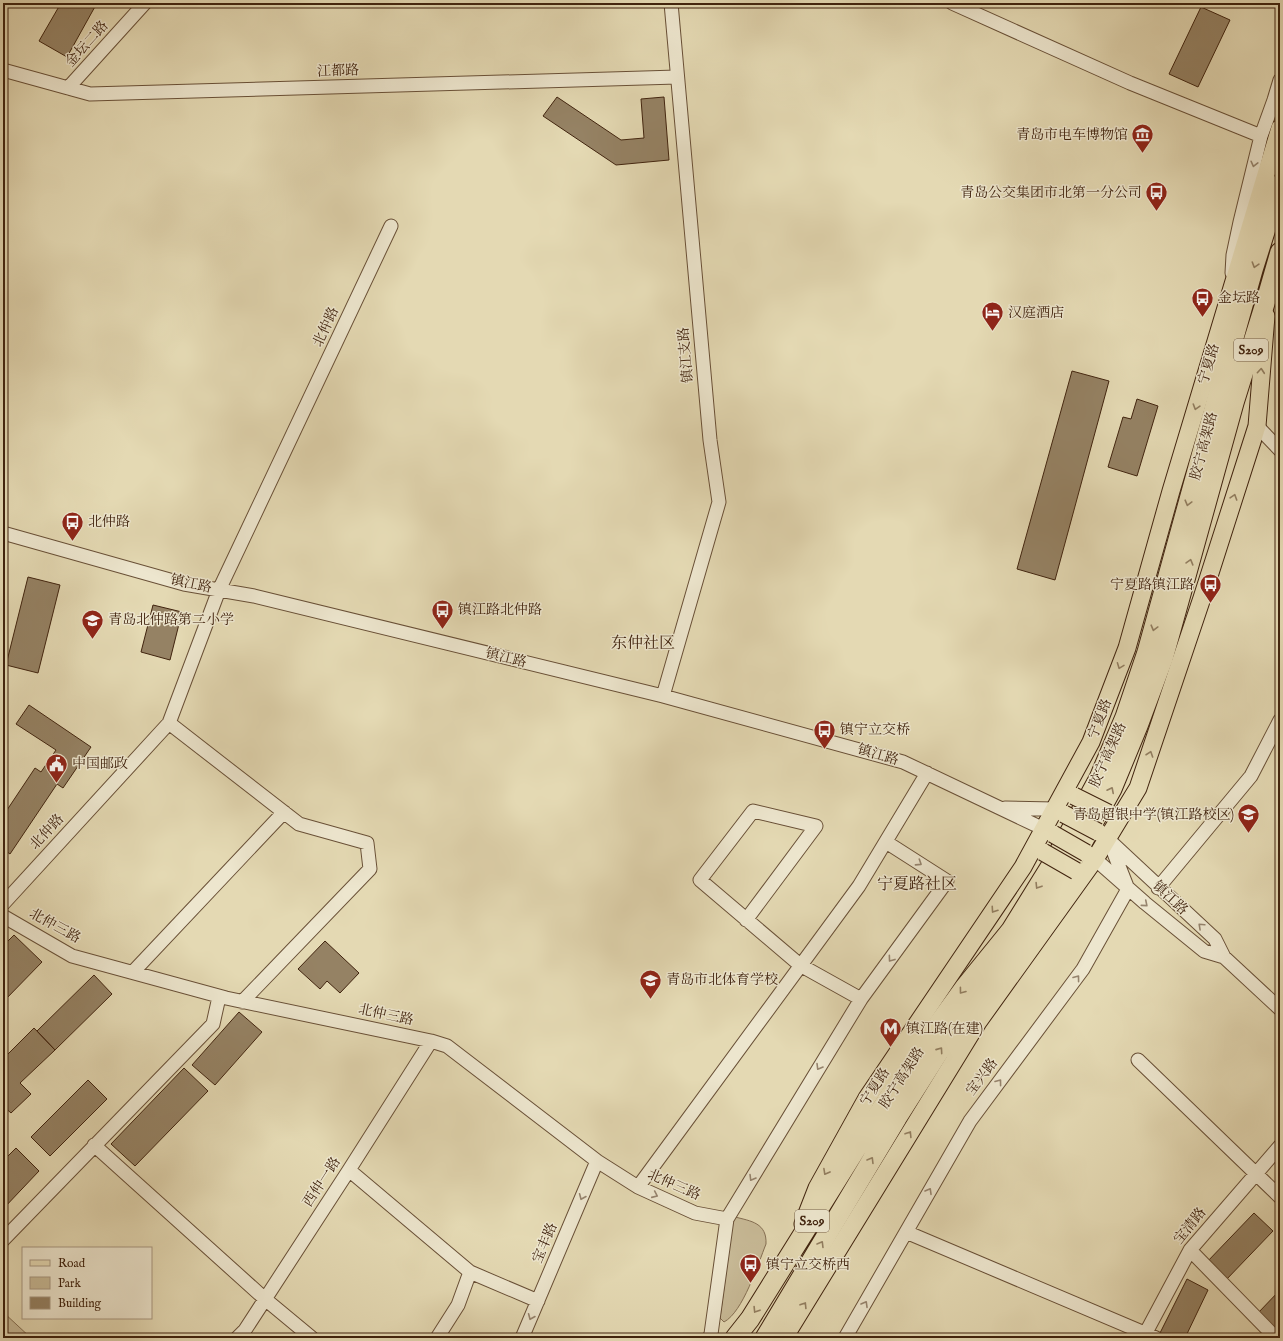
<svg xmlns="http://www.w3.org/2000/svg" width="1283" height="1341" viewBox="0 0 1283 1341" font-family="'IM FELL English','Noto Serif SC',serif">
  <rect width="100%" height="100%" fill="#e4d9b3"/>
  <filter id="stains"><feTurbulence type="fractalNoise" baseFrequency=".005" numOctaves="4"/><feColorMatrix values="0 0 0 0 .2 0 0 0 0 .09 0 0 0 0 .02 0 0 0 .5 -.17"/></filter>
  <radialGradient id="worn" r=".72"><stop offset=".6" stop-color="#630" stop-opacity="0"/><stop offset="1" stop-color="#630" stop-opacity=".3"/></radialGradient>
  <path fill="#c8ba97" stroke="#846e52" d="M735,1217C751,1221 767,1223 766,1244C758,1264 743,1312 724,1322L720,1318L733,1220Z
    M3,1312L31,1338H3Z"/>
  <path fill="#958264" stroke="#40230e" d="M61,3H97L67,57L39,41Z
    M1201,7L1230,20L1198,87L1169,74Z
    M557,97L621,140L644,138L641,99L664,97L669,160L616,165L543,116Z
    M1072,371L1109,381L1055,580L1017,569Z
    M1137,399L1158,406L1137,476L1108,467L1123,417L1131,419Z
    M28,577L60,585L38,673L6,665Z
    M153,605L182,612L170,660L141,652Z
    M29,705L91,747L63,788L57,784L10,854L3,849V816L35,768L41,772L56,750L16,724Z
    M14,935L42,962L3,1002V946Z
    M325,941L359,973L340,993L327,981L320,989L298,969Z
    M94,975L112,994L55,1050L37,1031Z
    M239,1012L262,1032L215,1085L192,1065Z
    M34,1028L55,1050L20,1083L31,1094L11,1113L3,1106V1059Z
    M184,1068L208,1091L135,1166L111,1144Z
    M88,1080L107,1099L50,1156L31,1137Z
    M16,1148L39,1171L3,1209V1161Z
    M1254,1213L1273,1231L1225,1281L1206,1263Z
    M1187,1279L1208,1290L1185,1338H1165L1159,1335Z
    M1280,1290V1327L1277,1331L1258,1313Z"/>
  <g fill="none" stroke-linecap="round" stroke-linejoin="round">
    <defs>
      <path id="minor" d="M952,3L1130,83L1261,136
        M3,70L90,94L677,77
        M68,88L145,3
        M1232,273L1233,255L1240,222L1261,136L1274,100L1280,80
        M1257,426L1280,450
        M3,533L184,584L254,596L663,696L903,762L1044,829
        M663,696L719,502L710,440L671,3
        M169,723L299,824L367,843L370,869L242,1002
        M1005,808L1055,809
        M1111,842L1215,939L1224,957L1280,1009
        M1095,859L1145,903L1204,951L1224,957
        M1158,888L1251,776L1280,720
        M3,904L169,723L219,590L391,226
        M3,916L72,956L226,998L431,1041L447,1046L597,1161L638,1187L695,1213L727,1219
        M746,920L816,826L753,811L700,880L800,965L861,999
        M133,972L284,812
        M1138,1060L1280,1197
        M94,1145L265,1299L312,1338
        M349,1170L470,1272L538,1301
        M638,1187L859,886L927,773
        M906,1232L1156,1338
        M3,1240L213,1024L219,997
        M1190,1250L1276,1338
        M237,1338L245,1330L349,1170L431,1041
        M437,1338L458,1305L470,1272
        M522,1338L597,1161
        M709,1338L711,1334L727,1219L861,999L947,881L886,842
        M845,1338L970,1121L1083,969L1128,889L1108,838
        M1143,1338L1190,1250L1280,1146"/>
      <path id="major" d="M803,1224L817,1188L867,1098L1023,867L1091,742L1127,648L1171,491L1280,128
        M784,1338L978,1022L1095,859L1138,788L1202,598L1257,426L1266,316"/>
      <path id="highway" d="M735,1338L750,1319L883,1106L927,1039L964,988L1011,930L1055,859L1099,778L1125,717L1147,652L1217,398L1253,270L1280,184
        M765,1338L897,1118L939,1052L1023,942L1069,867L1112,789L1138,726L1163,659L1234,403L1267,297L1280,252"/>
    </defs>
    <use href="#minor" stroke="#695037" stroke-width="15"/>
    <use href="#major" stroke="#40230e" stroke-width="19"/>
    <use href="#highway" stroke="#40230e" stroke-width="21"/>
    <use href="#minor" stroke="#ede6ce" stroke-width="13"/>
    <use href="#major" stroke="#e4d9b3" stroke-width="17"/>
    <use href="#highway" stroke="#e4d9b3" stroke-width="19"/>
    <defs>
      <path id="major-bridge" d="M1074,796L1108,813
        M1064,814L1098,832
        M1053,834L1086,853
        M1043,852L1076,871"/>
    </defs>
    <use href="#major-bridge" stroke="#40230e" stroke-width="19" stroke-linecap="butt"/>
    <use href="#major-bridge" stroke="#e4d9b3" stroke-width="17"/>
  </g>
  <defs><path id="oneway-chevron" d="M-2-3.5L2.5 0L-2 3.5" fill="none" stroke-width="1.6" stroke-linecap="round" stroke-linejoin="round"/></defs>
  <g stroke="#96846e">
    <use href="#oneway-chevron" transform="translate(1254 164) rotate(104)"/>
    <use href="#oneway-chevron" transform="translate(919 863) rotate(33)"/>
    <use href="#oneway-chevron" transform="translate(1145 904) rotate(40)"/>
    <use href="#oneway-chevron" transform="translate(1201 926) rotate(-137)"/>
    <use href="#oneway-chevron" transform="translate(891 959) rotate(126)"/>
    <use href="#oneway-chevron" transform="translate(1077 978) rotate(-53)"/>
    <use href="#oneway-chevron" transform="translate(819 1067) rotate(121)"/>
    <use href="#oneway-chevron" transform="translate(999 1082) rotate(-53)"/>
    <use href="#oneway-chevron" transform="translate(752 1178) rotate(121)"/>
    <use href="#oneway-chevron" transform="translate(929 1191) rotate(-60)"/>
    <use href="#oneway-chevron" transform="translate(655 1195) rotate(24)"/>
    <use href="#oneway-chevron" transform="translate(582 1197) rotate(113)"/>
    <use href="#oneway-chevron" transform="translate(865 1304) rotate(-60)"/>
    <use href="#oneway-chevron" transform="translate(531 1317) rotate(113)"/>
  </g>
  <g stroke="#927e60">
    <use href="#oneway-chevron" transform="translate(1255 265) rotate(107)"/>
    <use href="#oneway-chevron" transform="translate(1261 371) rotate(-85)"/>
    <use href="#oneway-chevron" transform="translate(1196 407) rotate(107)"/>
    <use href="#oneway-chevron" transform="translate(1234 497) rotate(-72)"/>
    <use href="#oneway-chevron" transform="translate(1188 503) rotate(105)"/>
    <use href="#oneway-chevron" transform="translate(1190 562) rotate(-74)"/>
    <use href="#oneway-chevron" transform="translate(1154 628) rotate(105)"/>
    <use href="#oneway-chevron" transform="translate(1120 666) rotate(111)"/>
    <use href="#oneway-chevron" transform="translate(1150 754) rotate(-71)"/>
    <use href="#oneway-chevron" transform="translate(1111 790) rotate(-63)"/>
    <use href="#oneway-chevron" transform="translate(1038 886) rotate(122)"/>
    <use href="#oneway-chevron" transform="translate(994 910) rotate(124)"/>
    <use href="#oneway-chevron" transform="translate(962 991) rotate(127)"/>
    <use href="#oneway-chevron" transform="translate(940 1050) rotate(-55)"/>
    <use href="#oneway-chevron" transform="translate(909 1134) rotate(-58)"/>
    <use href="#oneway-chevron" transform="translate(871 1160) rotate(-59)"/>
    <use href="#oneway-chevron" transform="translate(826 1172) rotate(119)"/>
    <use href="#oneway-chevron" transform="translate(821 1244) rotate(-59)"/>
    <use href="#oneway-chevron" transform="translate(804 1305) rotate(-58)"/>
    <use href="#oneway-chevron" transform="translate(756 1310) rotate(122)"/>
  </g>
  <defs>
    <symbol id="museum-pin" viewBox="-11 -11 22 30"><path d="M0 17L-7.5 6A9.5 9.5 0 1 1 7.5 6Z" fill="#8f2418" stroke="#ede6ce"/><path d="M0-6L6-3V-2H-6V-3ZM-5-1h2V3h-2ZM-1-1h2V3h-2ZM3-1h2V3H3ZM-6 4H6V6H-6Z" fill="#fff"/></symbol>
    <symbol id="bus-pin" viewBox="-11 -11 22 30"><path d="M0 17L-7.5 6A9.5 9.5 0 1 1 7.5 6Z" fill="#8f2418" stroke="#ede6ce"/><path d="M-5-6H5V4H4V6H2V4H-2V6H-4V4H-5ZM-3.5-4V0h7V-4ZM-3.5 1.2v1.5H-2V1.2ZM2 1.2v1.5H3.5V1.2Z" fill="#fff"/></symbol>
    <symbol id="hotel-pin" viewBox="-11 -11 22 30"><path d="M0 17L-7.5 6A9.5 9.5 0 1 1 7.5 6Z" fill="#8f2418" stroke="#ede6ce"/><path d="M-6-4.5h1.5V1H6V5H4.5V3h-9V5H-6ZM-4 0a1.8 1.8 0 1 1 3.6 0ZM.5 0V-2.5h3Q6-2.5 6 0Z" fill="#fff"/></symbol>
    <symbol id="school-pin" viewBox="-11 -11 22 30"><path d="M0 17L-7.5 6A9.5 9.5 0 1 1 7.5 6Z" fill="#8f2418" stroke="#ede6ce"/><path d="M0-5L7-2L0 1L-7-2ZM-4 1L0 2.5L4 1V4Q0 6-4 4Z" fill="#fff"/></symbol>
    <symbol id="civic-pin" viewBox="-11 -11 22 30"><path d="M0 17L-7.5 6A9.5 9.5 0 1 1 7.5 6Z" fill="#8f2418" stroke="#ede6ce"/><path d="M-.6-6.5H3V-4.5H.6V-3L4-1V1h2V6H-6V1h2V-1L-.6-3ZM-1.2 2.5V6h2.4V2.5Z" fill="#fff"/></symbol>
    <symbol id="metro-pin" viewBox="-11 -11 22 30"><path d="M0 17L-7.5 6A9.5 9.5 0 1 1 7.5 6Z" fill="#8f2418" stroke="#ede6ce"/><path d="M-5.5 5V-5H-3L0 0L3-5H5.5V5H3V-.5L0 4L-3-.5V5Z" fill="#fff"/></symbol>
  </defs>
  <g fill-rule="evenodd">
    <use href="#museum-pin" x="1130" y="122" width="25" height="34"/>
    <use href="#bus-pin" x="1144" y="180" width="25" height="34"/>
    <use href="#bus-pin" x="1190" y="286" width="25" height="34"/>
    <use href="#hotel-pin" x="980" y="300" width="25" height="34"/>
    <use href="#bus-pin" x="60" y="510" width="25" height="34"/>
    <use href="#bus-pin" x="1198" y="572" width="25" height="34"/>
    <use href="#bus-pin" x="430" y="598" width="25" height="34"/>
    <use href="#school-pin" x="80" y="608" width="25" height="34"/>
    <use href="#bus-pin" x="812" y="718" width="25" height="34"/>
    <use href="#civic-pin" x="44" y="752" width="25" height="34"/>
    <use href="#school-pin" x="1236" y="802" width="25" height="34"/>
    <use href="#school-pin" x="638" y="968" width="25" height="34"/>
    <use href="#metro-pin" x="878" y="1016" width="25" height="34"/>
    <use href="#bus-pin" x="738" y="1252" width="25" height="34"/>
  </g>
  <g text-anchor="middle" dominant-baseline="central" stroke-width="3" stroke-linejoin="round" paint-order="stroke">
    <g fill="#ede6ce" stroke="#745e48" stroke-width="1">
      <rect x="1234" y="339" width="34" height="22" rx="3"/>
      <rect x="795" y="1210" width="34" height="22" rx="3"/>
    </g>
    <g font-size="13" font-weight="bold" fill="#40230e">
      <text x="1251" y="350">S209</text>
      <text x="812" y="1221">S209</text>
    </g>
    <g font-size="14" fill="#40230e" stroke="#ede6ce">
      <text transform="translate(87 44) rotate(-48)">金坛二路</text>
      <text transform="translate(338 71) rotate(-2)">江都路</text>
      <text transform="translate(326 327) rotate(-65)">北仲路</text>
      <text transform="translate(686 355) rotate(-95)">镇江支路</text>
      <text transform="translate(1209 364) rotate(-73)">宁夏路</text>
      <text transform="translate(1204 446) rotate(-75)">胶宁高架路</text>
      <text transform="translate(191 584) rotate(12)">镇江路</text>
      <text transform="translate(506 658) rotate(14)">镇江路</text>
      <text transform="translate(1100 719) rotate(-69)">宁夏路</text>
      <text transform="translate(878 755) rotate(16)">镇江路</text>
      <text transform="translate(1108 755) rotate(-66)">胶宁高架路</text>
      <text transform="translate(47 832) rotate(-47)">北仲路</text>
      <text transform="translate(1170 898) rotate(43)">镇江路</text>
      <text transform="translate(55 926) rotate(29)">北仲三路</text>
      <text transform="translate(386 1015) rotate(12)">北仲三路</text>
      <text transform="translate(982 1077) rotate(-53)">宝兴路</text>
      <text transform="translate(902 1078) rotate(-57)">胶宁高架路</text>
      <text transform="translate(875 1087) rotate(-57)">宁夏路</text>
      <text transform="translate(322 1182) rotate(-57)">西仲一路</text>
      <text transform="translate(674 1185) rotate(24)">北仲三路</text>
      <text transform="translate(1190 1226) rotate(-51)">宝清路</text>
      <text transform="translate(545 1243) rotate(-67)">宝丰路</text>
    </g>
    <g font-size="14" fill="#40230e" stroke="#ede6ce" text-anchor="start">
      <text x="1128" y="135" text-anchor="end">青岛市电车博物馆</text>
      <text x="1142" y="193" text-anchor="end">青岛公交集团市北第一分公司</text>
      <text x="1218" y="298">金坛路</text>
      <text x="1008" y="313">汉庭酒店</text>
      <text x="88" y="522">北仲路</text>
      <text x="1194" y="585" text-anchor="end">宁夏路镇江路</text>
      <text x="458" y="610">镇江路北仲路</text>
      <text x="108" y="620">青岛北仲路第二小学</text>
      <text x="840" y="730">镇宁立交桥</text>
      <text x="72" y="764">中国邮政</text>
      <text x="1234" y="815" text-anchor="end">青岛超银中学(镇江路校区)</text>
      <text x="666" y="980">青岛市北体育学校</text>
      <text x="906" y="1029">镇江路(在建)</text>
      <text x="766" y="1265">镇宁立交桥西</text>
    </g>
    <g font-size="16" fill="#40230e" stroke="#ede6ce">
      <text x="643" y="644">东仲社区</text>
      <text x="917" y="885">宁夏路社区</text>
    </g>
  </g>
  <rect width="1283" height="1341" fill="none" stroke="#e4d9b3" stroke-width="16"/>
  <rect x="4" y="4" width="1275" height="1333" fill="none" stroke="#40230e" stroke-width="2"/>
  <rect x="8" y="8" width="1267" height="1325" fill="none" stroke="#40230e"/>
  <rect x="22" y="1247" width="130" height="72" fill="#ede6ce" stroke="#a89881"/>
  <rect x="30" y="1260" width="20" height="6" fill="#e4d9b3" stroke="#a89881"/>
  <text x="58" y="1267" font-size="12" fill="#40230e">Road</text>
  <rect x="30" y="1277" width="20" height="12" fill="#c8ba97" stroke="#a89881"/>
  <text x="58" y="1287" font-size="12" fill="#40230e">Park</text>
  <rect x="30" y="1297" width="20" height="12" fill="#958264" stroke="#a89881"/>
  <text x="58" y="1307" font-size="12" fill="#40230e">Building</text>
  <rect width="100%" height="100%" filter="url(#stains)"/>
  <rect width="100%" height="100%" fill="url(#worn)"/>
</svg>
